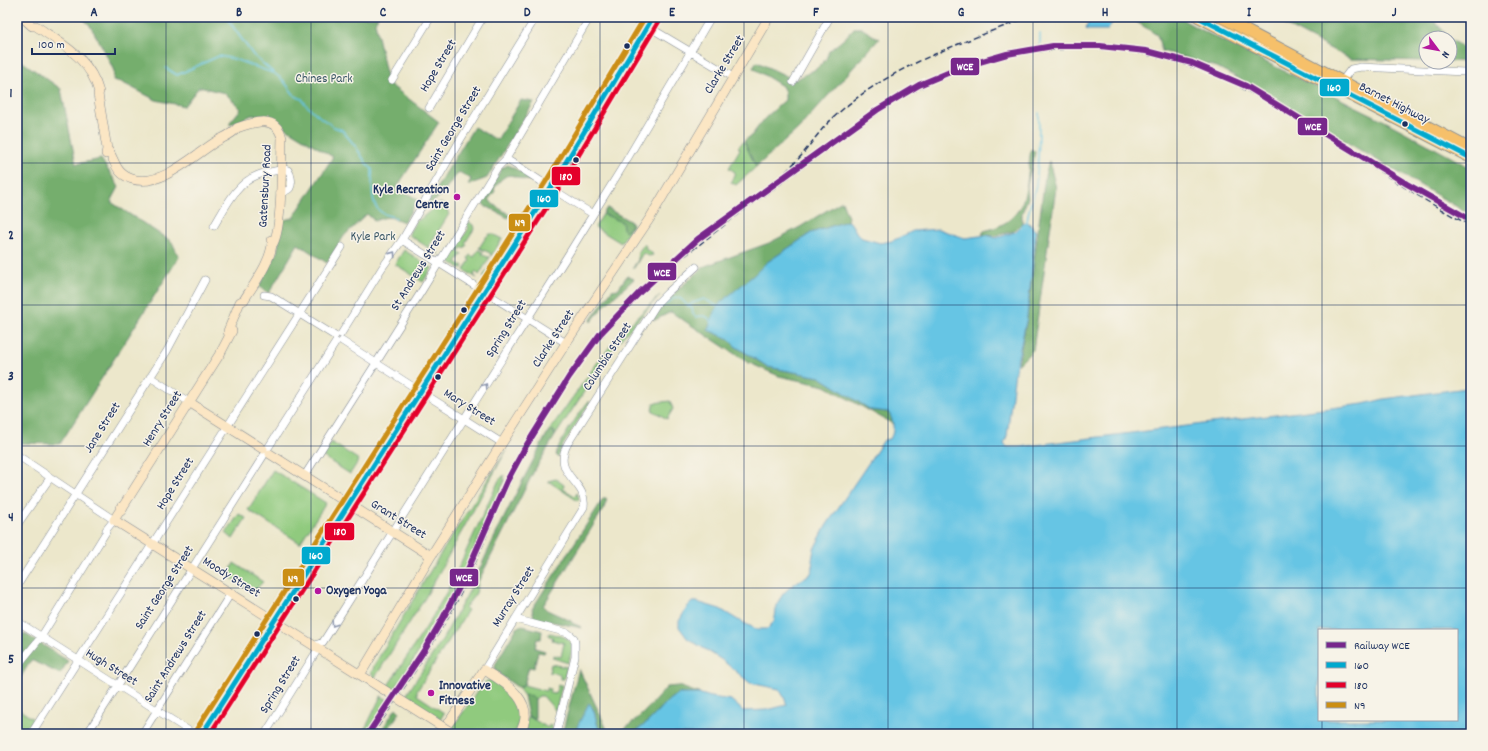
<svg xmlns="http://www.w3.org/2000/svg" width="1488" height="751" viewBox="0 0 1488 751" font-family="Dekko,sans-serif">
  <rect width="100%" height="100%" fill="#f7f3e8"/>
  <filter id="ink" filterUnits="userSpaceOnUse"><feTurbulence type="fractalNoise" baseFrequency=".025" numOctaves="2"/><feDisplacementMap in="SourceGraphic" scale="8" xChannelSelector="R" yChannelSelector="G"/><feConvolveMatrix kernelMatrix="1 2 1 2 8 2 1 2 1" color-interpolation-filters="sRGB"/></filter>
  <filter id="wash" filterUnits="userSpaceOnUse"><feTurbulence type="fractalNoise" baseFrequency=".012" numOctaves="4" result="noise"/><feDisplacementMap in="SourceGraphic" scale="16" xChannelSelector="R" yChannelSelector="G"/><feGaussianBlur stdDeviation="0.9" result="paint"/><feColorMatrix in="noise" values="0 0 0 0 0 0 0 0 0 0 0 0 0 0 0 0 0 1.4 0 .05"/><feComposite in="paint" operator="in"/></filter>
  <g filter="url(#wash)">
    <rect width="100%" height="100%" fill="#ece7cb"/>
    <path fill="#90ca7e" stroke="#567c6e" d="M744,141L756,167L736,185L731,182L735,172L729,168L740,149L738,147Z
      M539,188L542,190L526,215L523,214Z
      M440,203L448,207L447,210L449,214L429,246L439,253L438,254L409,235L410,231L417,220H419Z
      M607,208L633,224L621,243L595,227Z
      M469,222L473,225L474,229L465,243L467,244L464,249L462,247L460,250L456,248L469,228L467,225Z
      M490,234H492L502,239L491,256L490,253L479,248L486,237Z
      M505,242L508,244L486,279L483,277Z
      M644,244L646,246L645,249L651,252L653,255L649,256L643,253L634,268V266L638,260V253Z
      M455,249L462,254L456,262L463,266L461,269L445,258L446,257L449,259Z
      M404,250L432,268L423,282L395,264Z
      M478,250L483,252L482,254L487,257H490L479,275L476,272L474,275L477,278L464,270L470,260L468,259L470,255L474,257Z
      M660,295L613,348L555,436V432H548L595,366L618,336Z
      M670,401L673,409L667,419L652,410L654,403Z
      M588,402H590L563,445L558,457L556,455C559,442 579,413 588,402Z
      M331,442L359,460L350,474L322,456Z
      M506,451L425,598L374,679L372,677L373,676L371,672L374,668L373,667L438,558Z
      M273,470L326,503L300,543L248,510Z
      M504,475V482L459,582L440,618L394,691L387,687L427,626L450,586L499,480Z
      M556,479L564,485L563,489L575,496L577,493L579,499L578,501L548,481Z
      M239,514L246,518L233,539L226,533Z
      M234,563L263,582L258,587L257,594L228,576Z
      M479,580L476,593L465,608L468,610L417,691V695L444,713L440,720L437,719L438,717L405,697L442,640L472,586Z
      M550,633C571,638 577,640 568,663L553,658V655L561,657L564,643L552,640L553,637L549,636L548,634Z
      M551,664L567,667L564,679H560V674L549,672Z
      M491,680L494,681C500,685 508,689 512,695C523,706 522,722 513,734H461L452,728L482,685L487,681Z
      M516,685L522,687L524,685L546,691L547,688L550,689L549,693L555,694L558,685H562L556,711L543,696H539L535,699L532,696H524Z
      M381,696L388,700L366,734H361L367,725Z
      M17,708L33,719L23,734H17Z
      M528,716L548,728L549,725H552V730L559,734H524Z"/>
    <path fill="#74ae6d" stroke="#486e66" d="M81,17H378L375,22L388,83L439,122L397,187L418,200L404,222C391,217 388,215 375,221L367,214L344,236L327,263L298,244L269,293L259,287L277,252L283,220L293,218L333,157L268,117L252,115L230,125V122L241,109L225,93L199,87L184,106L156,100L121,82L113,80L114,71L103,48L89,24Z
      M1129,17H1178L1199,29L1381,119L1471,168V215L1343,140L1251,85L1217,67L1162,51L1157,35Z
      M1270,17H1430L1453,41L1471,53V62L1450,61V38H1426V61L1350,59Z
      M854,28H861L879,39L798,129L756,167L744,141L752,135L764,119L785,100V92L782,86L753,68L757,62L795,80L816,69L826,59L829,51L845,38Z
      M17,58L61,89L76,164L101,159L119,187L111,202L172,242L179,257L60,444L17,443Z
      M521,100L534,102L487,178L468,185L471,179L459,172L439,197L423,210L474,127L497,140Z
      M1031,149L1035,152L1027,185L1028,198L1022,213V223L1014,231L994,236L982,234L984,231C1031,220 1025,188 1031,149Z
      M1049,161L1056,188L1033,350L1018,365L1027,317L1045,176Z
      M508,165L529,176L532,180C516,184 511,162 494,189L495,191L489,199C494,208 504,209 510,216L508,218L488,207L487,208L481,202L502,168Z
      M842,201L848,217L847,221L811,233L766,263L708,329L729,339L735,346L768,367L820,377L871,410L888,412L891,416L893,424L825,386L779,376L747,362L671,312L655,320L653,319L661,307L673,294L705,266L769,243L800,227Z
      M607,208L631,222L630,228L625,231L623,229L622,222L603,214Z
      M627,276L634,279L603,307L591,322L590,321L612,290L618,289Z
      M553,430L555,436L533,473L479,580L472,586C495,534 521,483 548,432Z
      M603,499H607L604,508L543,606L547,610L571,621L572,623L579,626L582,628L534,618L532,609Z
      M519,626H523L542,631L541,639H537L535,648L545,651L544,653L538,652L534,668L529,667L524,685L519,688L496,672L495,667L496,663L516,629Z
      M17,632L27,635L68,661L60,674L31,660L17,684Z
      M579,669L609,734H602L598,729L594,709L577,727V734H562Z
      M678,686L701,694H678L670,699L649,721L633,734H616C637,722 651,705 667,687Z
      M526,695L532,696L535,699V720L528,716L524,696Z
      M396,708L400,712L385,734H379Z"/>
    <path fill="#66c5e4" stroke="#407aa1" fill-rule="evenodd" d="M1090,17H1115L1108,30H1087L1086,29Z
      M847,221L850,222L858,235L862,238L880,243L892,241L913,231L938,229L965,238L987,235L996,238L1015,232L1025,222L1029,223L1036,232L1027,317L1015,371L1007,436L1004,443L1007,447H1019L1363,404L1384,399L1467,388L1471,385V734H633L649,721L670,699L678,694H701L711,697L731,700L743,711L767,710L787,705L784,697L779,689L750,683L722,660L687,638L679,627V621L688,606L692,602H697L720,609L738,620L756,629H767C779,618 773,616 778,603C783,590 795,583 807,576L810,575L813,568L812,560L814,549L826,526L884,440L890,439C895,431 894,420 888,412L871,410L820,377L768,367L735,346L729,339L708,330L714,312L720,303L754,275L766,263L811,233ZM1319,630H1457V720H1319Z
      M589,703C597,712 595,725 602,734H577V727Z"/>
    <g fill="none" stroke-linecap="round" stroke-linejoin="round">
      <path stroke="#66c5e4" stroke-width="1.5" d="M226,17L253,55L274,73L283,80L295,96L302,99L306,105L321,118L334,127L342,130L356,147L366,163L372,169C373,181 369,204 381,212C385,215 391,216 396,218
        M1041,20V17
        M1040,33V45
        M166,68L177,75L219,56L234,59L273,73
        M1027,224C1027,210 1034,198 1036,185C1039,161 1039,137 1039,113
        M664,305L676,297L681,299L688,306L693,303L704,299L719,307
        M688,306L692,308L693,314L696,317C702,315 708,316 711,321"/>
    </g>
  </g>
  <g filter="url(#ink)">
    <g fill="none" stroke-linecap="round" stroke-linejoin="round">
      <defs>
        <path id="street" d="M632,17L733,77
          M1466,17L1471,21
          M392,80L431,17
          M1342,81L1351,69L1361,67L1464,72L1471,73
          M793,82L830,17
          M429,108L483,17
          M506,159C536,177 563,197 593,214
          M214,226C225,208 236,183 258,175C266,172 276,171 285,169L288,170C291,174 293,183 290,188C288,191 283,192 280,193
          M402,240L566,343
          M264,295L271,296L335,336
          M341,334L382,268L402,240L459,142L536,17
          M342,341L412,386L502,443
          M150,377L189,402
          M268,448L336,342
          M17,455L114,520L106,530V532L41,637L19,664
          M305,475L421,292L497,168L506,159L590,17
          M17,525L50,478
          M17,586L167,351L205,280
          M515,619L568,633L574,638L575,643V657L556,734
          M17,621L194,734
          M314,646L323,642L566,258L623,166L711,17
          M484,670L584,507C588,480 550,476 568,443L658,302L667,293L696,267
          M31,734L342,247
          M87,734L264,455
          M142,734L231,593
          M265,734L318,649"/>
        <path id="secondary" d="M22,17L32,26H36C63,45 90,58 99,92L98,94L107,149L106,154
          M107,149C116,160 114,173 132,179C160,188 192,157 214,143C221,138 232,135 237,128C254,122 276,114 282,138C281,160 283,231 272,245
          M229,335L228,331L240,302L244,300C254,284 273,259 272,240
          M189,402L263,449
          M270,454L431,556
          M124,505L121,511L119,512L114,520L370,681
          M120,508L124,505L221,352L232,331
          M360,675L431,556L502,443L566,343L650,218L769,17
          M441,734L484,670C506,683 539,703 519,734"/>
        <path id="primary" d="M1198,17L1471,158
          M1221,17L1471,149
          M202,734L346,510L551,187L653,17"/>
      </defs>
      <use href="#street" stroke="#848b94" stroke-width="8"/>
      <use href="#secondary" stroke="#848b94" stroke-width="10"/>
      <use href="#primary" stroke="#848b94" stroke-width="12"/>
      <use href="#street" stroke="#fff" stroke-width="7"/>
      <use href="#secondary" stroke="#fbe6c4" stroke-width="9"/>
      <use href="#primary" stroke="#f6c06b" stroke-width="10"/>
      <path stroke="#1b2f5e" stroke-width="1.5" stroke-dasharray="6 3" stroke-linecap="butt" d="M772,184C782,175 792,166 801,156C811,144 820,130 832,119C886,67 960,44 1028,17
        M373,734C403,689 434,645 459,597C478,560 492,521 510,483C532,437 564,387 595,346C642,285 704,240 765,195C806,166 845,136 886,108C996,38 1128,28 1245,90C1298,118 1350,153 1401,185C1424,199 1447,214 1471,225"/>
      <defs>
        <path id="secondary-bridge" d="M370,681L454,734"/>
      </defs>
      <use href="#secondary-bridge" stroke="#848b94" stroke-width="10" stroke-linecap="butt"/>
      <use href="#secondary-bridge" stroke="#fbe6c4" stroke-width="9"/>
      <defs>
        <path id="bus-1" d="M1198,17L1471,158
          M202,734L551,187L653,17"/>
        <path id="bus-2" d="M210,734L557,191L659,21"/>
        <path id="bus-3" d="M196,730L545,183L645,17"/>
      </defs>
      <use href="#bus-1" stroke="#f7f3e8" stroke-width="8"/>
      <use href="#bus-2" stroke="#f7f3e8" stroke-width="8"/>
      <use href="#bus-3" stroke="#f7f3e8" stroke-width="8"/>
      <use href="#bus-1" stroke="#00a9ce" stroke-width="5"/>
      <use href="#bus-2" stroke="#e4002b" stroke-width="5"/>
      <use href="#bus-3" stroke="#cb8e13" stroke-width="5"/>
      <defs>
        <path id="rail-1" d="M368,734L423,652L443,618L465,576L507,481L526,446L569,377L600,334L641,291L698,239L877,110L919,85L962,67L1007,54L1053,46H1100L1146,51L1192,63L1246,86L1407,184L1471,220"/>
      </defs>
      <use href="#rail-1" stroke="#f7f3e8" stroke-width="9"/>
      <use href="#rail-1" stroke="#77278b" stroke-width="6"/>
    </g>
    <defs><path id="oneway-chevron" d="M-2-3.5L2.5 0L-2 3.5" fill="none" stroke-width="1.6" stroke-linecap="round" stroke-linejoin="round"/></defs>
    <g stroke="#8d97ae">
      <use href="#oneway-chevron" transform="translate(393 254) rotate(-55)"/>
      <use href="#oneway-chevron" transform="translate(485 386) rotate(-58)"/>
      <use href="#oneway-chevron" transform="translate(334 624) rotate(123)"/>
    </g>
  </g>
  <path fill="none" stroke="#1b2f5e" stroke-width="1" stroke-opacity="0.55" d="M166,17V734M311,17V734M455,17V734M600,17V734M744,17V734M888,17V734M1033,17V734M1177,17V734M1322,17V630M17,163H1471M17,305H1471M17,446H1471M17,588H1471M1322,720V734"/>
  <g fill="#1b2f5e" stroke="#f7f3e8" stroke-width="1.5">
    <circle cx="627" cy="46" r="3.5"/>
    <circle cx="1405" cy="124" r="3.5"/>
    <circle cx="576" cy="160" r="3.5"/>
    <circle cx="464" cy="310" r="3.5"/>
    <circle cx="438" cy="377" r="3.5"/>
    <circle cx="296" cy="599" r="3.5"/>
    <circle cx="257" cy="634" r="3.5"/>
  </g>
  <g fill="#b5179e" stroke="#f7f3e8" stroke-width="1.5">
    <circle cx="457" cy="197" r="4"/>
    <circle cx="318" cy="591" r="4"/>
    <circle cx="431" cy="693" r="4"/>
  </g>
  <g text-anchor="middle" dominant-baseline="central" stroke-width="3" stroke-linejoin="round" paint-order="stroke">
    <g font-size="13" fill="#1b2f5e" stroke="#f7f3e8">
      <text transform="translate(725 65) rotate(-59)">Clarke Street</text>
      <text transform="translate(439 66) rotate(-59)">Hope Street</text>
      <text transform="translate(1394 104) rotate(27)">Barnet Highway</text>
      <text transform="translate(454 129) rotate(-59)">Saint George Street</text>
      <text transform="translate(266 186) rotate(-87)">Gatensbury Road</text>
      <text transform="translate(419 271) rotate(-58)">St Andrews Street</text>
      <text transform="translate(507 329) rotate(-58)">Spring Street</text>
      <text transform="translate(554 339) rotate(-57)">Clarke Street</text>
      <text transform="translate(608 357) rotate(-57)">Columbia Street</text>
      <text transform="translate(469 408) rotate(32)">Mary Street</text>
      <text transform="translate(163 419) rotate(-58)">Henry Street</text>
      <text transform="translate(103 428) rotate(-58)">Jane Street</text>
      <text transform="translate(176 484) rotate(-58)">Hope Street</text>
      <text transform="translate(398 520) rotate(32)">Grant Street</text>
      <text transform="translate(231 578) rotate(32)">Moody Street</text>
      <text transform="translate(165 588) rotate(-57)">Saint George Street</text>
      <text transform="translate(514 597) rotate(-58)">Murray Street</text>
      <text transform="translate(176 657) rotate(-58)">Saint Andrews Street</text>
      <text transform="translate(111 668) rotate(32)">Hugh Street</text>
      <text transform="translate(281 685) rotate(-58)">Spring Street</text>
    </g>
    <g font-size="13" fill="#385666" stroke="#f7f3e8">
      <text x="324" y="79">Chines Park</text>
      <text x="373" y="237">Kyle Park</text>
    </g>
    <g font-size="13" font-weight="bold" fill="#1b2f5e" stroke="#f7f3e8" text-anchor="start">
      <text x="449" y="190" text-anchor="end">Kyle Recreation<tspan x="449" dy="15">Centre</tspan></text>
      <text x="326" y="591">Oxygen Yoga</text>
      <text x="439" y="686">Innovative<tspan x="439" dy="15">Fitness</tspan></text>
    </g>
  </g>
  <g stroke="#f7f3e8" stroke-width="1.5">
    <rect x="950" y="57" width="30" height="19" rx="4" fill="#77278b"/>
    <rect x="1319" y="78" width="31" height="19" rx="4" fill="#00a9ce"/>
    <rect x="1297" y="117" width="31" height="19" rx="4" fill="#77278b"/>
    <rect x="551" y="166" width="30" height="20" rx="4" fill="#e4002b"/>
    <rect x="529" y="189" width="30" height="19" rx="4" fill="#00a9ce"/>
    <rect x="508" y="213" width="23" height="19" rx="4" fill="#cb8e13"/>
    <rect x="647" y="262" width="30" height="19" rx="4" fill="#77278b"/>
    <rect x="324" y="522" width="31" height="19" rx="4" fill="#e4002b"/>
    <rect x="301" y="546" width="30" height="19" rx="4" fill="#00a9ce"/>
    <rect x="449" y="568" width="30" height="19" rx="4" fill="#77278b"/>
    <rect x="282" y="568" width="23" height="19" rx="4" fill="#cb8e13"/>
  </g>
  <g font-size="11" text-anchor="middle" font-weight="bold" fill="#fff">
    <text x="965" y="70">WCE</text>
    <text x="1334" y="91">160</text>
    <text x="1313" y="130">WCE</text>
    <text x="566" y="180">180</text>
    <text x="544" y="202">160</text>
    <text x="520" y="226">N9</text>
    <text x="662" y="276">WCE</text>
    <text x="340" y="535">180</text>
    <text x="316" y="559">160</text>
    <text x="464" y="581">WCE</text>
    <text x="293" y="582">N9</text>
  </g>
  <rect width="1488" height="751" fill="none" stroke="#f7f3e8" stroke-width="44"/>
  <rect x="1318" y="629" width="140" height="92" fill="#f7f3e8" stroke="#9fa5b1"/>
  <rect x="1326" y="642" width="20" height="6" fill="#77278b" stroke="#9fa5b1"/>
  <text x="1354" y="649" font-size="12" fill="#1b2f5e">Railway WCE</text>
  <rect x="1326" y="662" width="20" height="6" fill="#00a9ce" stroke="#9fa5b1"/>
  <text x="1354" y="669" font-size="12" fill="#1b2f5e">160</text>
  <rect x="1326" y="682" width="20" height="6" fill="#e4002b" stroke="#9fa5b1"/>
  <text x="1354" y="689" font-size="12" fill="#1b2f5e">180</text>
  <rect x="1326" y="702" width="20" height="6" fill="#cb8e13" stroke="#9fa5b1"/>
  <text x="1354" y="709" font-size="12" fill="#1b2f5e">N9</text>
  <g transform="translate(1438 50) rotate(122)"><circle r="19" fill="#f7f3e8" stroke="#9fa5b1"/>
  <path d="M0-3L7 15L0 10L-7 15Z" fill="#b5179e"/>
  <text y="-6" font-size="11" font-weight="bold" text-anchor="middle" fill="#1b2f5e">N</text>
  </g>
  <path d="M32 48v6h83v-6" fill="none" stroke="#1b2f5e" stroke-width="2"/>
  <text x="38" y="48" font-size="12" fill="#1b2f5e" stroke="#f7f3e8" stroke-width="3" paint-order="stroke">100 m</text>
  <rect x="22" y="22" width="1444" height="707" fill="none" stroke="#1b2f5e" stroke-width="1.5"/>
  <g font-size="13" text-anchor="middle" font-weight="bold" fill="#1b2f5e">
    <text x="94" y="16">A</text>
    <text x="239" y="16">B</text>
    <text x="383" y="16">C</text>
    <text x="527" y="16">D</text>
    <text x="672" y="16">E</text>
    <text x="816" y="16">F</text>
    <text x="961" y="16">G</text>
    <text x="1105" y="16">H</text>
    <text x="1249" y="16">I</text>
    <text x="1394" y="16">J</text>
    <text x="11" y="97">1</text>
    <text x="11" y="239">2</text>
    <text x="11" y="380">3</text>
    <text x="11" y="521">4</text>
    <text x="11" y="663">5</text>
  </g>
</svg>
